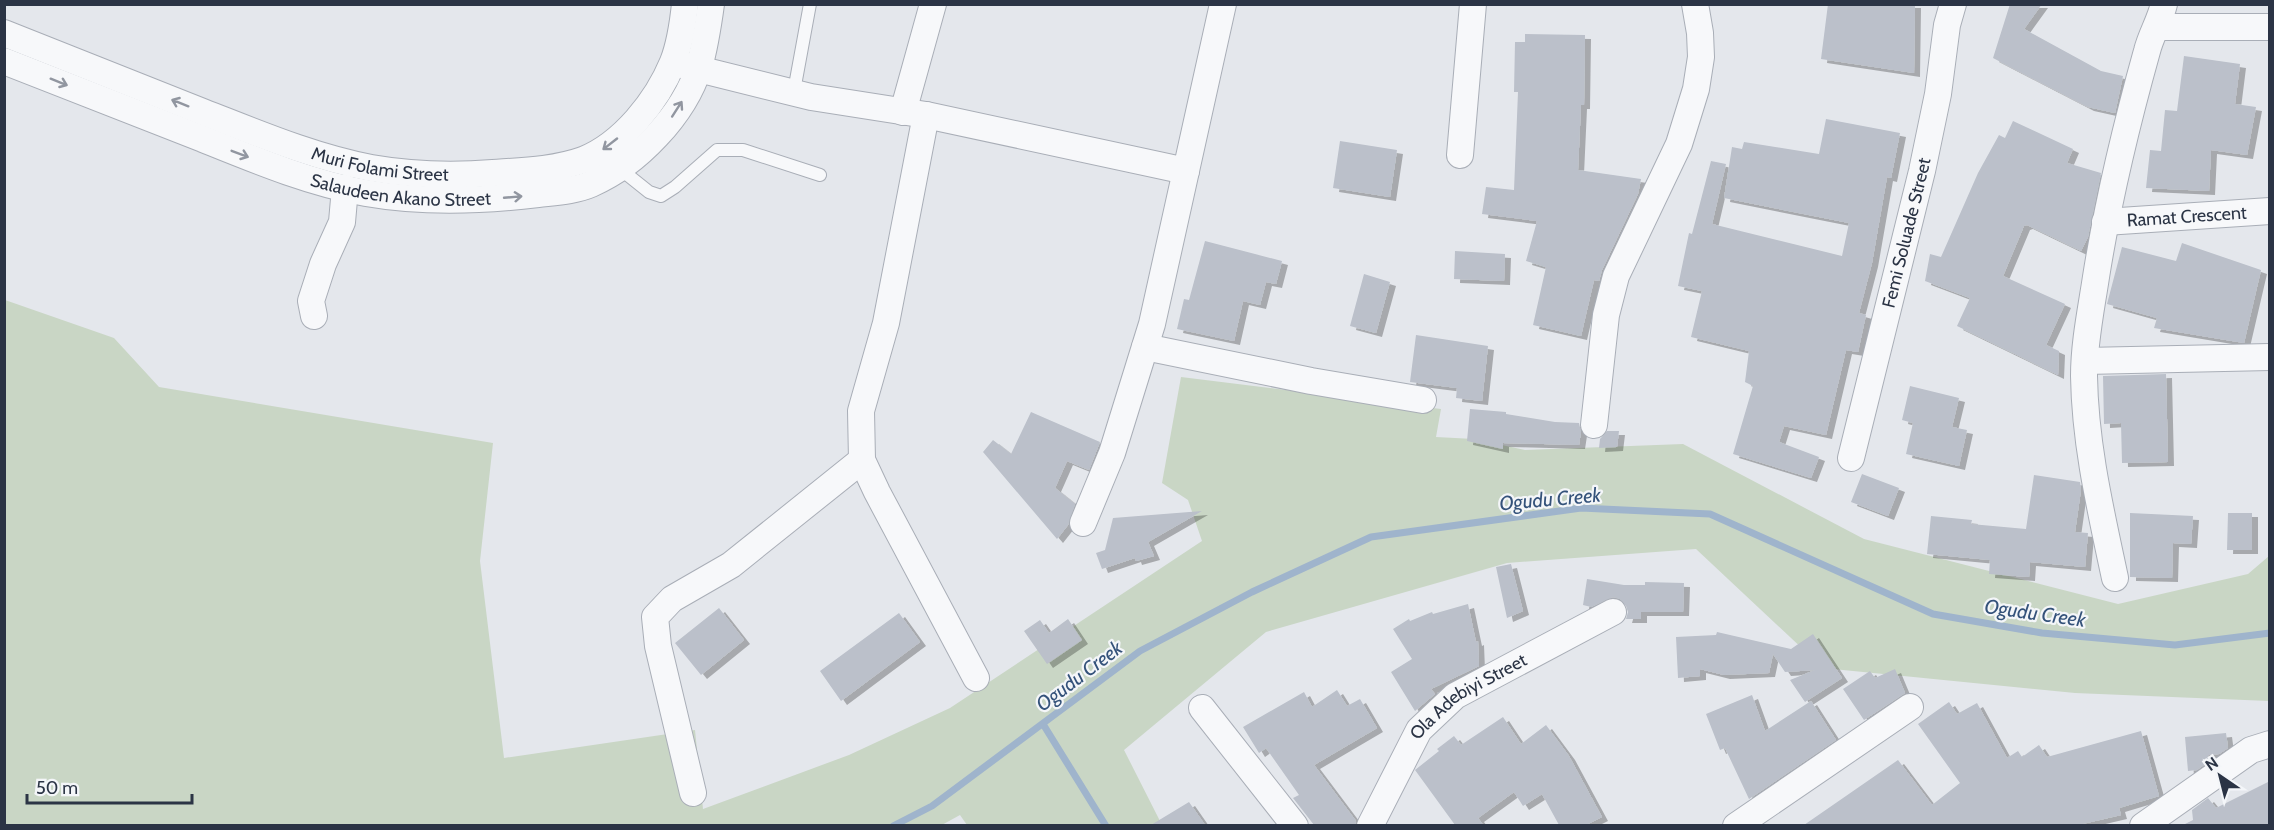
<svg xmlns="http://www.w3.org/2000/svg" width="2274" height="830" viewBox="0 0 2274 830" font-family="Cabin,sans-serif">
  <defs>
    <filter id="shadow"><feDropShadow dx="6" dy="4" stdDeviation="0" flood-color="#0004"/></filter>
  </defs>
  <rect width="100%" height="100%" fill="#e4e7ec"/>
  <path fill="#c9d6c5" d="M5,300L114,338L159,387L493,443L480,561L504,758L695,730L703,809L849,755L950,708L1202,541L1188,500L1162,483L1181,377L1441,409L1436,437L1474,439L1525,450L1683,444L1864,539L2118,604L2248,574L2269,556V701L2075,693L1823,668L1696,549L1507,563L1266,632L1124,750L1162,825H967L960,815L940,826H5Z"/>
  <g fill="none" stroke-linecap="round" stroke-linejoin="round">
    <path stroke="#9fb4cc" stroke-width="7" d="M1043,724L1106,826
      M893,826L932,806L1140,651L1252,592L1371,537L1581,508L1710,514L1933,614L2042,633L2175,645L2270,633"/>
  </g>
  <path fill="#bbc0ca" filter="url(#shadow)" d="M1828,4H1915L1914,73L1821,59Z
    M2010,4H2042L2024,29L2101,71L2123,76L2115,113L2088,107L1993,58Z
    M1525,34L1585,35L1584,105H1581L1578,170L1641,179L1638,194L1602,270L1599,281L1594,280L1581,336L1533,325L1546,267L1526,261L1537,221L1482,214L1486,187L1514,190L1518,92H1514L1515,42H1525Z
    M2184,56L2240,64L2235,104L2256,107L2247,155L2211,150L2209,191L2146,188L2150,150L2161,151L2165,110L2177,111Z
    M1826,119L1900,133L1891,178L1887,177L1872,263L1859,313L1866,315L1858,352L1846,350L1826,435L1784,426L1779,442L1819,457L1811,478L1733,454L1753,386L1745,382L1749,351L1691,337L1702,291L1678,286L1689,233L1692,234L1711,161L1726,164L1712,224L1842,256L1849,223L1724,198L1732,147L1742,149L1744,142L1819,154Z
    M2013,121L2073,149L2067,163L2101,173L2088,237L2081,251L2027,225L2024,226L2003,276L2065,304L2046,345L2059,351L2058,375L1957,326L1970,298L1925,281L1930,254L1941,257L1978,173L1999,135L2005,138Z
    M1340,141L1397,150L1390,197L1333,188Z
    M1205,241L1282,261L1276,284L1266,282L1260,305L1243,301L1234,341L1177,329L1184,299L1189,300Z
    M2182,243L2261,270L2244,343L2154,328L2157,318L2107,304L2122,247L2176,261Z
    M1455,251L1505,254L1504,281L1454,279Z
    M1364,274L1390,282L1376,333L1350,326Z
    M1416,335L1488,346L1482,401L1456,398L1457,388L1410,382Z
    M2166,374L2168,462L2122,463L2121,423L2104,424L2103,376Z
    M1910,386L1959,398L1952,427L1967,430L1959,466L1906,454L1913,423L1902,420Z
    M1470,409L1506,412V414L1555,422L1579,423L1581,432L1579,445L1503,443V449L1467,441Z
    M1031,412L1100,442L1089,470L1067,461L1055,488L1075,504L1068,525L1057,539L983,452L993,440L1011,454Z
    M1607,431H1619L1617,447L1599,448L1600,439Z
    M1862,474L1899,488L1888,516L1851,502Z
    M2034,475L2080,482L2081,490L2075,532L2088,533L2085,567L2030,562L2029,577L1989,574L1990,560L1927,554L1931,516L1972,520L1971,524L2026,529Z
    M1202,511L1148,542L1154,556L1136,561L1135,558L1102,569L1096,553L1105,550L1113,518Z
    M2130,513L2193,516L2191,544L2173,543L2172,578L2130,577Z
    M2228,513H2252V550H2227Z
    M1511,564L1523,611L1507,618L1496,567Z
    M1587,579L1624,585H1645V582L1684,583L1683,612H1641V619H1626L1628,612L1626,606L1620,599L1613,597L1591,607L1583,605Z
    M1468,604L1476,642L1478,641L1479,666L1431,689L1435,694L1415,711L1391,672L1412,659L1393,629L1409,619L1410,621L1432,612L1433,614Z
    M719,608L744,640L701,675L675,643Z
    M899,613L920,642L841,701L820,671Z
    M1068,619L1082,640L1047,664L1024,631L1040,620L1049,633Z
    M1717,632L1791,649L1813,634L1842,678L1805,702L1790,680L1815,670L1785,672L1773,654L1769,673L1724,675L1700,669V676L1678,678L1676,637L1716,635Z
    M1895,669L1905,693L1864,720L1843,689L1870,671L1875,678Z
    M1337,690L1347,706L1360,699L1377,728L1314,765L1356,821L1355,825H1314L1293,798L1299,795L1266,748L1259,753L1243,727L1304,692L1312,707Z
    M1752,695L1765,731L1811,701L1836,740L1749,799L1725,748L1720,750L1706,714Z
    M1949,702L1957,714L1977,703L2007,758L2018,751L2022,757L2039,745L2047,757L2141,731L2159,796L2119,808L2121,815L2078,825H1804L1898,760L1932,805L1960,783L1918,724Z
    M1503,717L1521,744L1546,725L1569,756L1602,817L1586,825H1559L1542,794L1523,806L1514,792L1478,818L1483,825H1455L1415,770L1439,751L1437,749L1454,736L1461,745Z
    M2226,733L2228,748L2219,754L2208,755L2209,761L2197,770L2188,771L2185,737Z
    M2270,781V825H2183L2193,820L2192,810L2208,798L2216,808Z
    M1189,802L1205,825H1151Z"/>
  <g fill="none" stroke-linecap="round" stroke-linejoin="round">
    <defs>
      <path id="lane" d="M794,91L810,4
        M619,168L649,192L661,196L675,187L717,150H743L820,175"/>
      <g id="street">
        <path d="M2157,27H2270"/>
        <path id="s1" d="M4,33C71,59 137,86 203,112C257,133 313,157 371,168C411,175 453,176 493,173C522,171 555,170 583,160C623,144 657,101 673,62C680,44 683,23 685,4"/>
        <path id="s2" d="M4,61C71,87 137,113 203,139C255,160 310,183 366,193C423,203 481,201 538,194C555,192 575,191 591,184C637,164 684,115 699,67C705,46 708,26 711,4"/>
        <path d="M682,65L811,97L926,115L1186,171"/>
        <path d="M903,112L933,4"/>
        <path d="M926,115L886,323L861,411L862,460L877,492L976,678"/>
        <path d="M1460,155L1473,4"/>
        <path id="s3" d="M2105,222L2270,211"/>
        <path d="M314,316L311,301L323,264L342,222L345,188"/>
        <path d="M1145,347L1311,381L1423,400"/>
        <path d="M2085,361L2270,357"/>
        <path d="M1594,425L1606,315L1616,276L1679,144L1696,89L1701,57L1700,33L1695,4"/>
        <path id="s4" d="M1851,458L1922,171L1938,94L1947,25L1953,4"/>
        <path d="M1083,523L1112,453L1152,324L1223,4"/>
        <path d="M2115,578C2101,512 2085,445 2084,376C2084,343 2091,310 2096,277C2108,201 2126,126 2147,51C2151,35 2160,21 2164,4"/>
        <path d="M1202,708L1295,826"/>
        <path d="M693,793L658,646L655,617L672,599L731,565L862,460"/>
        <path id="s5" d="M1370,826L1419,730L1455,696L1613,612"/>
        <path d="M1736,826L1910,707"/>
        <path d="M2143,826L2251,750L2270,744"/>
      </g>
    </defs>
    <use href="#lane" stroke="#a9aeb7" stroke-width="14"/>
    <use href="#street" stroke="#a9aeb7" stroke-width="28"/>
    <use href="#lane" stroke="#f7f8fa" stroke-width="12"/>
    <use href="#street" stroke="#f7f8fa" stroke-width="26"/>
  </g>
  <defs><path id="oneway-shaft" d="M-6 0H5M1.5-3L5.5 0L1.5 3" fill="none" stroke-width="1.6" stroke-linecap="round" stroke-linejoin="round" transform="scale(1.5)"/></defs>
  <g stroke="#9196a0">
    <use href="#oneway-shaft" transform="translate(59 82) rotate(22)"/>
    <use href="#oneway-shaft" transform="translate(180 103) rotate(-158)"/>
    <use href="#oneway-shaft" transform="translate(677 109) rotate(-57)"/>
    <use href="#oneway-shaft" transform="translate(610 144) rotate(142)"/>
    <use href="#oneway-shaft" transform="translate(240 154) rotate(21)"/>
    <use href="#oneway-shaft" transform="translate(513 197) rotate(-5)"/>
  </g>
  <g text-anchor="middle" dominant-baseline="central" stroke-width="4.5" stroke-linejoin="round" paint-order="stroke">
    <g font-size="18" fill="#2b3445" stroke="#f4f6f9">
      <text stroke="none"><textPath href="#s1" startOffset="400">Muri Folami Street</textPath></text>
      <text stroke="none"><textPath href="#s2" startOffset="420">Salaudeen Akano Street</textPath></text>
      <text stroke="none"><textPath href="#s3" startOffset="82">Ramat Crescent</textPath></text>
      <text stroke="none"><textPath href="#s4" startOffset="232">Femi Soluade Street</textPath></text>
      <text stroke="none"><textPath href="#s5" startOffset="168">Ola Adebiyi Street</textPath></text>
    </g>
    <g font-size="20" font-style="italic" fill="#34527a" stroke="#f4f6f9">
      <text transform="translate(1550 499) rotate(-5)">Ogudu Creek</text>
      <text transform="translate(2035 613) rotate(8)">Ogudu Creek</text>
      <text transform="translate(1079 676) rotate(-37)">Ogudu Creek</text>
    </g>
  </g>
  <rect width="2274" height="830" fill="none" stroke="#2b3445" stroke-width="12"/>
  <g transform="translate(2220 776) rotate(325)" stroke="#f4f6f9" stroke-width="4.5" paint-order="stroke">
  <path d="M0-4.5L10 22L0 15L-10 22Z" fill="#2b3445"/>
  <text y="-9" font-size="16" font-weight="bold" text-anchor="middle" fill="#2b3445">N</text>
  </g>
  <path d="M27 794v9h165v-9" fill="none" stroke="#2b3445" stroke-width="3"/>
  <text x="36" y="794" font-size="18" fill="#2b3445" stroke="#f4f6f9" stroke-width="4.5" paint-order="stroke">50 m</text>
</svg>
